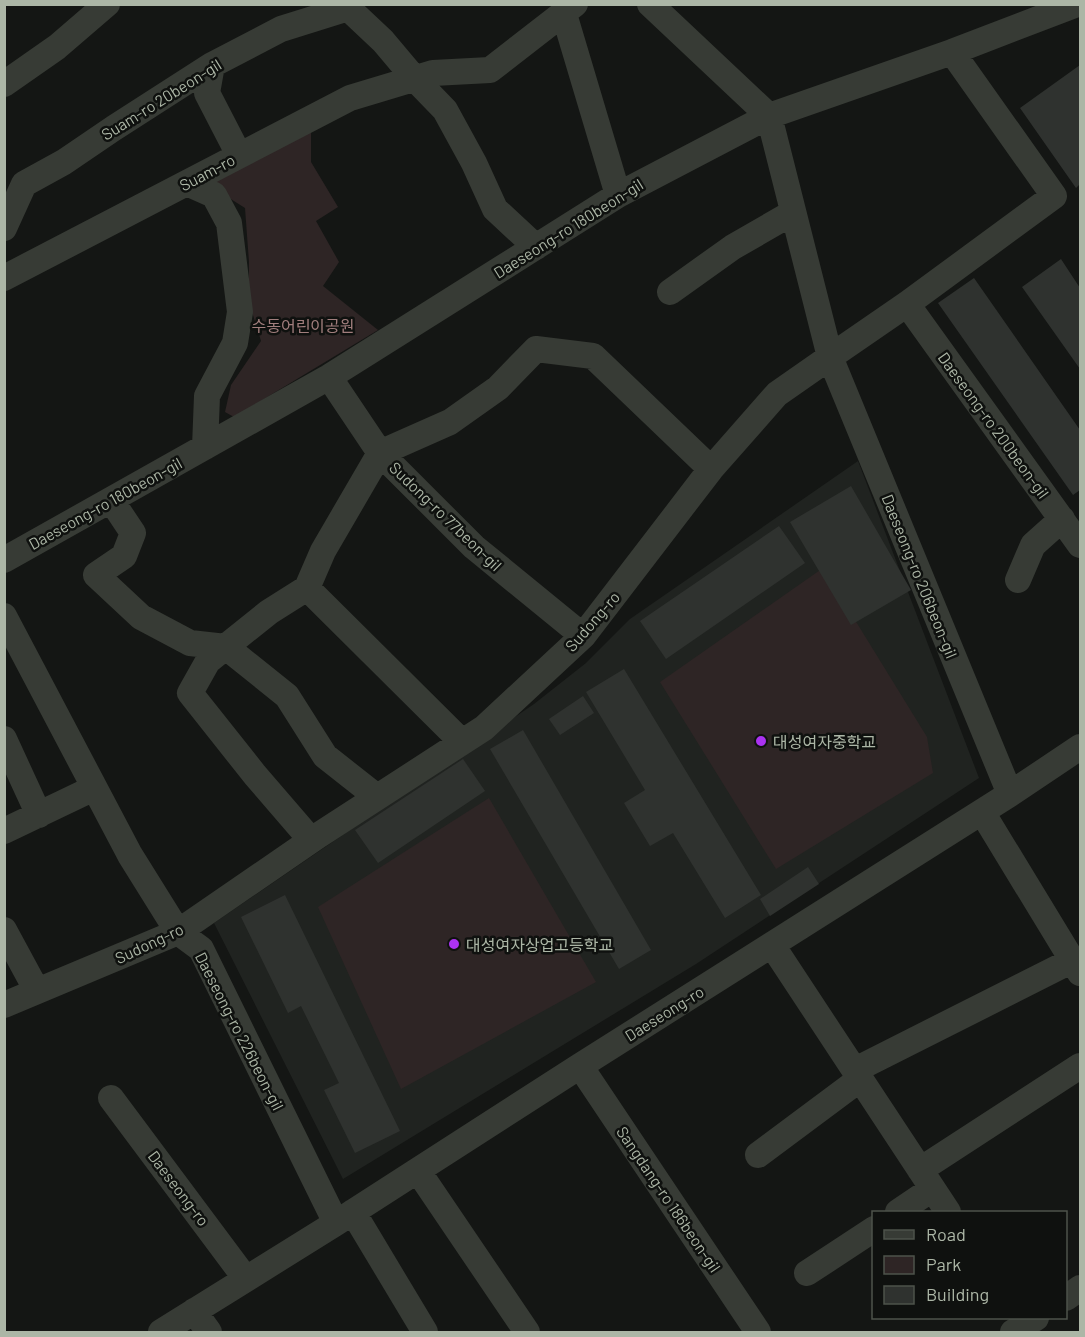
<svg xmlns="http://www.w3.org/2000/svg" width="1085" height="1337" viewBox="0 0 1085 1337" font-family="Barlow,'Noto Sans KR',sans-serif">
  <rect width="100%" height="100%" fill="#141614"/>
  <path fill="#202320" d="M858,461L979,778L696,964L343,1179L214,923L534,704L586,663L630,619Z"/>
  <path fill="#2e2525" d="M311,129V162L338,207L316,221L339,262L323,286L378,330L234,417L225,412L231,385L261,341L249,302V262L245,208L207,184Z
    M823,568L927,737L933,773L776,869L660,682Z
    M489,798L596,982L401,1089L318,907Z"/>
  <path fill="#2f322f" d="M1080,65V184L1076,188L1020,108Z
    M1061,259L1080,288V369L1022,287Z
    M974,278L1080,430V490L1073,495L938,303Z
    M851,486L911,590L851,625L790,522Z
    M779,526L805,563L666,659L640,621Z
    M624,669L761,895L725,918L673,833L650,846L624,803L645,790L586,692Z
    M583,696L594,713L560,735L549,719Z
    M523,730L651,950L619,969L490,749Z
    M463,759L485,791L378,863L355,830Z
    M808,867L819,884L770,916L760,899Z
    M285,895L400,1131L355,1153L324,1090L339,1083L301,1006L288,1013L241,917Z"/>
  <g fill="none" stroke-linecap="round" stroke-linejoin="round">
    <path stroke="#373b35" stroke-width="26" d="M564,14L618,195
      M952,52L1054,196L907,304L830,357L1010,794
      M212,65L207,93L239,155
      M4,84L57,47L107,4
      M187,183L214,195L229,223L240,312L235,343L207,396L205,447
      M4,228L24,184L64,162L114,128L212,65L281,29L348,8L383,41L415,79L445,110L474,163L495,209L536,247
      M4,278L350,98L433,73L490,70L575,4
      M670,292L733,247L792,213
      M907,304L1080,545
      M329,377L380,453L474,547L583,636
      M111,500L133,533L124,556L96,575L141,617L190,643L226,647L287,696L325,756L377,797
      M4,560L329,377L618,195L769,116L952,52L1077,4
      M1018,580L1033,545L1062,519
      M307,588L462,742
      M4,616L130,855L178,932L201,949L336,1223
      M4,739L39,815
      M982,812L1080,973
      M4,831L94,788
      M311,840L255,775L190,693L208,661L269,612L307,588L323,551L380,453L450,422L498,388L536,349L593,356L711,469
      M4,930L37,991
      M772,945L948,1212
      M4,1005L178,932L319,835L484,728L583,636L711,469L777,394L830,357L769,116L650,4
      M580,1066L758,1332
      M855,1070L1073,960
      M111,1098L246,1279
      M758,1155L860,1079
      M920,1170L1080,1066
      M418,1171L527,1332
      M353,1212L425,1332
      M898,1212L932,1189
      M807,1273L874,1229
      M1066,1298L1080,1288
      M194,1311L209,1332
      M161,1332L336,1223L580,1066L1010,794L1080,747
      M1013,1332L1036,1318"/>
  </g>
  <g fill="#ab32f1" stroke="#0f110f" stroke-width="2">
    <circle cx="761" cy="741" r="6"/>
    <circle cx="454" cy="944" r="6"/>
  </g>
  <g text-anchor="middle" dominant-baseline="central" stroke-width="5" stroke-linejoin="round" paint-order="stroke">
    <g font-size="16" fill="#acb6a6" stroke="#0f110f">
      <text transform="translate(161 99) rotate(-32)">Suam-ro 20beon-gil</text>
      <text transform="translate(207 172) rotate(-28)">Suam-ro</text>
      <text transform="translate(568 228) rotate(-32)">Daeseong-ro 180beon-gil</text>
      <text transform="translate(994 425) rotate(54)">Daeseong-ro 200beon-gil</text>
      <text transform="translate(105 503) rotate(-29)">Daeseong-ro 180beon-gil</text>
      <text transform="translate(446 516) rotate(44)">Sudong-ro 77beon-gil</text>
      <text transform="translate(920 576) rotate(68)">Daeseong-ro 206beon-gil</text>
      <text transform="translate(592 621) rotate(-49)">Sudong-ro</text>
      <text transform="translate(149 943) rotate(-25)">Sudong-ro</text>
      <text transform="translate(664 1013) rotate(-32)">Daeseong-ro</text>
      <text transform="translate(240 1031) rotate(63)">Daeseong-ro 226beon-gil</text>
      <text transform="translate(179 1188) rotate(53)">Daeseong-ro</text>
      <text transform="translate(669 1199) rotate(56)">Sangdang-ro 186beon-gil</text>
    </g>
    <g font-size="16" fill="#a17e7d" stroke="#0f110f">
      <text x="303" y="325">수동어린이공원</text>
    </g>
    <g font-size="16" fill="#acb6a6" stroke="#0f110f" text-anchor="start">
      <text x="773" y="741">대성여자중학교</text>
      <text x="466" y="944">대성여자상업고등학교</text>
    </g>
  </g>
  <rect width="1085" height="1337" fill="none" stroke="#acb6a6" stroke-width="12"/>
  <rect x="872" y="1211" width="195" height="108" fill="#0f110f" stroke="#4e534b" stroke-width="1.5"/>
  <rect x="884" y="1230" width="30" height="9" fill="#373b35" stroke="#4e534b" stroke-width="1.5"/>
  <text x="926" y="1241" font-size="18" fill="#acb6a6">Road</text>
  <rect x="884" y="1256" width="30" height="18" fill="#2e2525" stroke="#4e534b" stroke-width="1.5"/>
  <text x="926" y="1271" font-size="18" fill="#acb6a6">Park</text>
  <rect x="884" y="1286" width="30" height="18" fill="#2f322f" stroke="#4e534b" stroke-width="1.5"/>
  <text x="926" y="1301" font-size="18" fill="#acb6a6">Building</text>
</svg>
